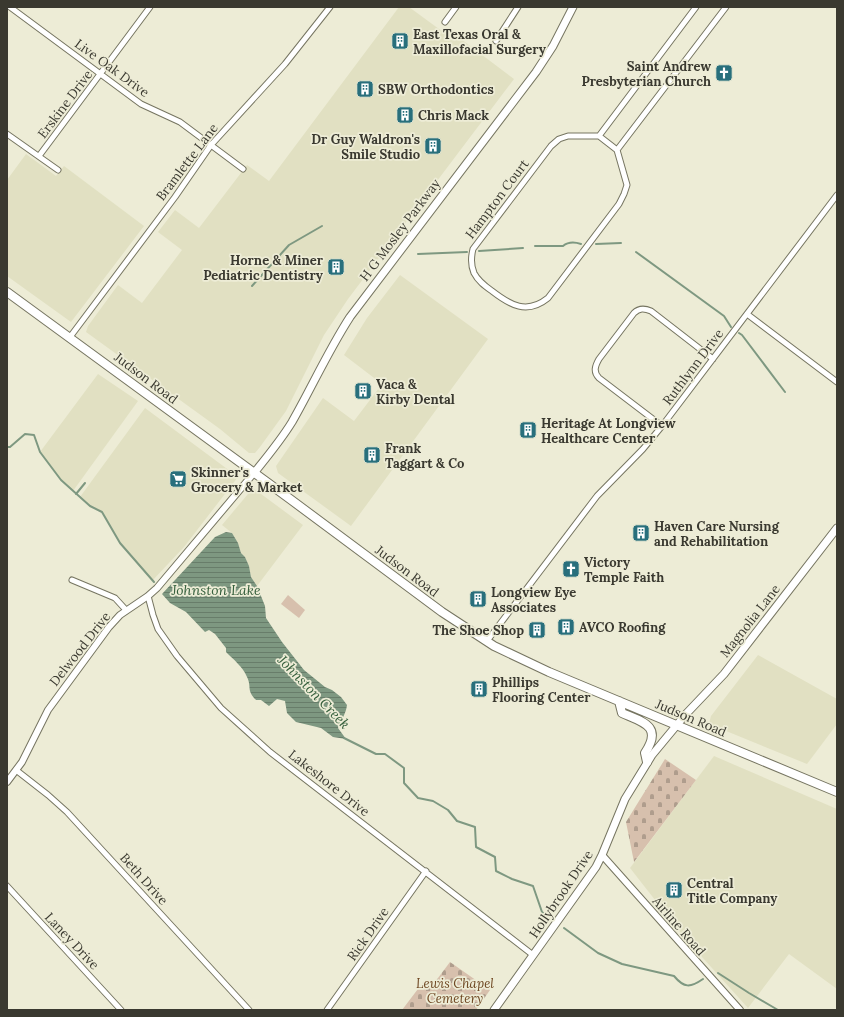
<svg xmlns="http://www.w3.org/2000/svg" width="844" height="1017" viewBox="0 0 844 1017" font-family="Lora,serif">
  <defs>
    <pattern id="cemetery-stones" width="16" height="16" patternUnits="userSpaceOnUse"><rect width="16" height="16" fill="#d7c0ad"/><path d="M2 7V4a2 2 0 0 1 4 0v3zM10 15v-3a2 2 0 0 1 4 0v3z" fill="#af9d8d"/></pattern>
    <pattern id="water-rules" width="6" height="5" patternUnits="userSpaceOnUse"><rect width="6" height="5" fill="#7e9881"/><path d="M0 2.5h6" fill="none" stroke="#687d6a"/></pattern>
  </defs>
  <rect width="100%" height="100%" fill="#edecd6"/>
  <path fill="#e1e0c2" d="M399,7H409L454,40L457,36L514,79L348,299L324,335L286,411L260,447L255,453H249L220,429L86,332L88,326L118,285L142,303L182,250L158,232L175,210L199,228L247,165L269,181Z
    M26,154L56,176L64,166L144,226L71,322L7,276V180Z
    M400,275L488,339L351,526L278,473L276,466L323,398L354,421L382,384L344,355L367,318Z
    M98,374L138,401L73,491L61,480L40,452Z
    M145,408L238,477L184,547L152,581L120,543L102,512L90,506L80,497Z
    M253,488L303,525L257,586L251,577L249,566L245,557L241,553L238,543L232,533L222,525Z
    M758,655L837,699V724L807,764L709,724L711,716Z
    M714,756L837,809V989L789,954L748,1008L684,937L630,868Z"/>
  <path fill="#d7c0ad" d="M288,595L305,610L299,618L281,604Z"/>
  <path fill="url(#cemetery-stones)" d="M665,759L696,780L634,862L626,822Z
    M450,962L490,990L476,1010H402L424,981L432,986Z"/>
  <path fill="url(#water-rules)" d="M226,532L232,533L238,543L241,553L245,557L249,566L251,577L257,586L265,606L266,618L282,642L304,670L325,687L332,690L341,697L347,705C346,714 341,720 338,728L346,739L333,737L321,728L296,722L287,713L285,701L277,699L269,706L261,700H256C246,690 252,687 247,677C243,667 233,659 226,652V648L215,634L209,630L205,632L186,612L170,603L162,594L215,537Z"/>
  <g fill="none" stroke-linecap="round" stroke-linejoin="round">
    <path stroke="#7e9881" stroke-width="2" d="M596,244L621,243
      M535,246H563C569,241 575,242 581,244
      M479,251L523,248
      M636,252L724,316L731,327
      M418,254L467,252
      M252,286L289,245L322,226
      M739,333L742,335L785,392
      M7,447H10L25,434L34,435L40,452L61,480L90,506L102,512L120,543L154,582
      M76,494L85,483
      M344,738L376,754H385L404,768V783L418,798L433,801L448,810L457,821L475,827L476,847L495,857L496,871L512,879L533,886L542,912L546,915
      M564,928L598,953L622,964L674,976C684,988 690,988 703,979
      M718,973L749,993L778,1010"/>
    <defs>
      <path id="minor" d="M10,7L141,104L180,122L243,169
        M445,22L456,7
        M496,41L518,7
        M7,134L58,170
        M568,136H599L617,150L627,185L624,194L619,204L548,298C527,315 510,305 492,291C485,286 478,281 474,273C471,266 471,257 473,249L551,146L559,139Z
        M599,136L696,7
        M617,150L726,7
        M39,156L150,7
        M747,314L837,382
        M70,337L175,197L211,145L285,64L330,7
        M662,426L599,378C593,372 595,366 599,359L634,313C639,308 644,308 651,311L713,359
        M72,580L115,598L126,610
        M148,596L153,615L158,629L177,656L221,708L270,752L533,955
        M487,641L597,496L643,449L662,426L837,195
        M16,770L48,795L67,812L249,1010
        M7,886L121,1010
        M327,1010L426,871"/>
      <path id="tertiary" d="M7,782L22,762L48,710L109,627L120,615L148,596L157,588L254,473
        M602,855L740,1010"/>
      <path id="secondary" d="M254,473C267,457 281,440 292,422C312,387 328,351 350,317L536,72L553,46L573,7
        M494,1010L596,867L602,855L625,799L652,755L686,714L724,674L837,528"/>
      <path id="primary" d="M7,292L290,499L442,612L494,646L549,672L837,792
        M619,701L622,713C643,722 663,726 645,753L647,762"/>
    </defs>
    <use href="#minor" stroke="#767561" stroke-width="7"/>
    <use href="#tertiary" stroke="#767561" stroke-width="8"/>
    <use href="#secondary" stroke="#767561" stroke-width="9"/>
    <use href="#primary" stroke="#767561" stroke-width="10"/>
    <use href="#minor" stroke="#fff" stroke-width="5"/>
    <use href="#tertiary" stroke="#fff" stroke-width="6"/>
    <use href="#secondary" stroke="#fff" stroke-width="7"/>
    <use href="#primary" stroke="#fff" stroke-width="8"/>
  </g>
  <defs>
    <symbol id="building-square" viewBox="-11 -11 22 22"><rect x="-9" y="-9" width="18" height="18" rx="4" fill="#286f7c" stroke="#edecd6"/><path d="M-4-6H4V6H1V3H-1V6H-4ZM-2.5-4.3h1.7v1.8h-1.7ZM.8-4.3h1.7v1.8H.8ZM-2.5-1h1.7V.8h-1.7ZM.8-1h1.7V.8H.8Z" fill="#fff"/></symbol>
    <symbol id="church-square" viewBox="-11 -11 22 22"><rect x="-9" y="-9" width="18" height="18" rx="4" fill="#286f7c" stroke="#edecd6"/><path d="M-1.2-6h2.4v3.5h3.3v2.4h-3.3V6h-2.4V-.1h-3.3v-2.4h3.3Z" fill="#fff"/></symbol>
    <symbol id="supermarket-square" viewBox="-11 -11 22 22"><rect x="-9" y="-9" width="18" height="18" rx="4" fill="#286f7c" stroke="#edecd6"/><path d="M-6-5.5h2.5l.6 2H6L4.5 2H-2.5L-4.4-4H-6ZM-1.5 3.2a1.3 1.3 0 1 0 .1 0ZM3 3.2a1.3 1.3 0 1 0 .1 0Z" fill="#fff"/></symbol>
  </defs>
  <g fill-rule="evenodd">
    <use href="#building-square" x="390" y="31" width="20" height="20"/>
    <use href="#church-square" x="714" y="63" width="20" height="20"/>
    <use href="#building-square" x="355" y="79" width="20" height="20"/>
    <use href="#building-square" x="395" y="105" width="20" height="20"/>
    <use href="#building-square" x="423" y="136" width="20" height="20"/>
    <use href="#building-square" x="326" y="257" width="20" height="20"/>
    <use href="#building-square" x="353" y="381" width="20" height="20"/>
    <use href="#building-square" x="518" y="420" width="20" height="20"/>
    <use href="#building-square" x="362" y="445" width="20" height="20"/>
    <use href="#supermarket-square" x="168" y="469" width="20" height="20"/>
    <use href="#building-square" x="631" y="523" width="20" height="20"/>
    <use href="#church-square" x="561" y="559" width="20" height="20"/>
    <use href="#building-square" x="468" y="589" width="20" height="20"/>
    <use href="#building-square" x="556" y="617" width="20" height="20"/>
    <use href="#building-square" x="527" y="620" width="20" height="20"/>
    <use href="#building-square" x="469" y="679" width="20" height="20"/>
    <use href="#building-square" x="664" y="880" width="20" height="20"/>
  </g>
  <g text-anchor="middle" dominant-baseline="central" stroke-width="3.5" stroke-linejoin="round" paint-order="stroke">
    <g font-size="13" font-weight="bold" fill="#3a3930" stroke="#edecd6" text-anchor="start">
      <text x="413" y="34">East Texas Oral &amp;<tspan x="413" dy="15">Maxillofacial Surgery</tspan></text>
      <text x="711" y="66" text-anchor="end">Saint Andrew<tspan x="711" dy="15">Presbyterian Church</tspan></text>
      <text x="378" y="89">SBW Orthodontics</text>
      <text x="418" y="115">Chris Mack</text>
      <text x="420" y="139" text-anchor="end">Dr Guy Waldron's<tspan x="420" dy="15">Smile Studio</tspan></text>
      <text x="323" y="260" text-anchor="end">Horne &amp; Miner<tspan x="323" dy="15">Pediatric Dentistry</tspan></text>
      <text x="376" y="384">Vaca &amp;<tspan x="376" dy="15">Kirby Dental</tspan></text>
      <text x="541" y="423">Heritage At Longview<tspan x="541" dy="15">Healthcare Center</tspan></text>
      <text x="385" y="448">Frank<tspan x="385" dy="15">Taggart &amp; Co</tspan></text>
      <text x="191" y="472">Skinner's<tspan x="191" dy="15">Grocery &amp; Market</tspan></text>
      <text x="654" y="526">Haven Care Nursing<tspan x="654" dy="15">and Rehabilitation</tspan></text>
      <text x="584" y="562">Victory<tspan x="584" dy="15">Temple Faith</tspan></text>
      <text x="491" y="592">Longview Eye<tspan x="491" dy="15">Associates</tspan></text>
      <text x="579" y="627">AVCO Roofing</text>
      <text x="524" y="630" text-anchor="end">The Shoe Shop</text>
      <text x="492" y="682">Phillips<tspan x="492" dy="15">Flooring Center</tspan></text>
      <text x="687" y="883">Central<tspan x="687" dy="15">Title Company</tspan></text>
    </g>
    <g font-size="13" fill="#3a3930" stroke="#edecd6">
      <text transform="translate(112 68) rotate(36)">Live Oak Drive</text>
      <text transform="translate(65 104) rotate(-53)">Erskine Drive</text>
      <text transform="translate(187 162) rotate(-53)">Bramlette Lane</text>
      <text transform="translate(497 199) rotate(-53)">Hampton Court</text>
      <text transform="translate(400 230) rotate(-53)">H G Mosley Parkway</text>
      <text transform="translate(693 367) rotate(-53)">Ruthlynn Drive</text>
      <text transform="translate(146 378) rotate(37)">Judson Road</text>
      <text transform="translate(407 571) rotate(37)">Judson Road</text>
      <text transform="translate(750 621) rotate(-52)">Magnolia Lane</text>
      <text transform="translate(80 649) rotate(-52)">Delwood Drive</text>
      <text transform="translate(691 718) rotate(23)">Judson Road</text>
      <text transform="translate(329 783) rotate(38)">Lakeshore Drive</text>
      <text transform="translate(144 879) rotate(48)">Beth Drive</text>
      <text transform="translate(561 894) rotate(-56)">Hollybrook Drive</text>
      <text transform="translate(679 926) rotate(49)">Airline Road</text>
      <text transform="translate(368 934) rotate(-55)">Rick Drive</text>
      <text transform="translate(72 941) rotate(47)">Laney Drive</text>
    </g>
    <g font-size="13" font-style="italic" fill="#6f4823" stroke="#edecd6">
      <text x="455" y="983">Lewis Chapel<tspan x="455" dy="15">Cemetery</tspan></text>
    </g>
    <g font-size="14" font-style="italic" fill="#355f3c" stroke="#edecd6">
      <text x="216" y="590">Johnston Lake</text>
      <text transform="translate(314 692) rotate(46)">Johnston Creek</text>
    </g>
  </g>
  <rect width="844" height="1017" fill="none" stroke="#3a3930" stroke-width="16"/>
</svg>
